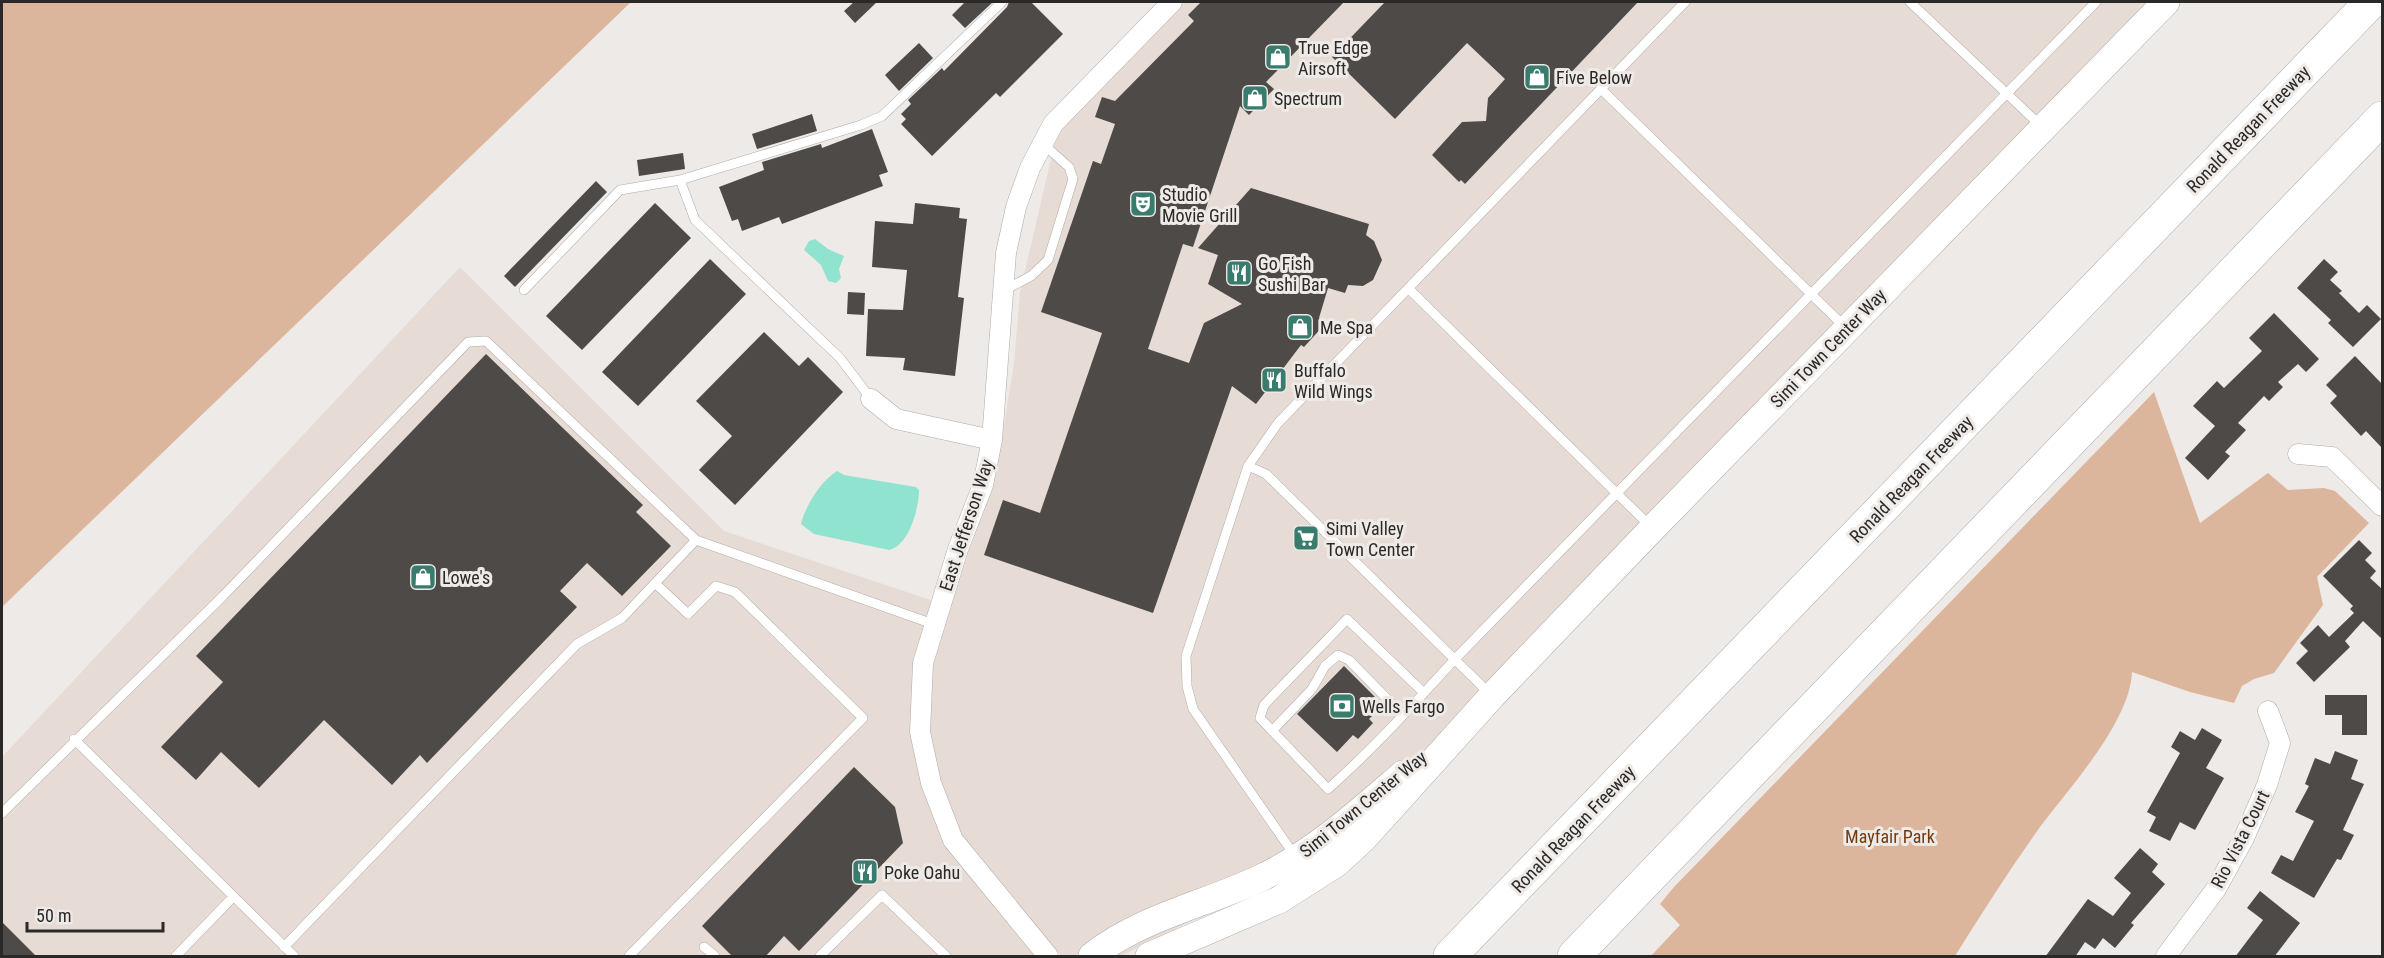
<svg xmlns="http://www.w3.org/2000/svg" width="2384" height="958" viewBox="0 0 2384 958" font-family="'Roboto Condensed',sans-serif">
  <rect width="100%" height="100%" fill="#eeeae7"/>
  <path fill="#e7dcd5" d="M1180,2H2162L1379,812L1201,916L1121,956H1061L961,837L933,767L926,691L938,628L1000,449L1014,363L1020,292L1058,129Z
    M460,267L724,531L937,602L915,686L952,850L1040,956H2V757Z"/>
  <path fill="#dcb59d" d="M2,2H631L2,607Z
    M2154,392L2200,523L2268,473L2288,490L2324,488L2335,491L2369,523L2317,577L2323,605L2274,673L2254,679L2242,686L2234,703L2190,692L2132,672C2130,722 2070,787 2040,827C2010,869 1982,913 1955,956H1651L1680,925L1660,904L1674,887Z"/>
  <path fill="#90e3cf" d="M815,239L828,249L844,256L839,269L841,278L836,283L828,281L821,265L804,250L809,241Z
    M837,471L844,475L916,487L919,490C919,508 909,546 889,550L814,534L801,524C806,505 820,482 837,471Z"/>
  <path fill="#4d4a48" d="M854,2H877L855,23L844,11Z
    M965,2H993L965,28L952,15Z
    M1009,2H1031L1063,34L1000,97L996,93L932,156L901,124L906,119L901,114L911,104L908,100L942,68L944,71L1007,7Z
    M1201,2H1344L1266,82L1274,89L1249,115L1240,106L1193,247L1183,244L1148,349L1189,363L1204,323L1242,304L1208,284L1218,255L1198,248L1251,188L1369,224L1366,235L1374,241L1382,260L1373,280L1363,286L1348,285L1345,293L1328,288L1319,318L1325,324L1304,347L1301,345L1256,404L1232,386L1153,613L984,555L1003,500L1040,513L1102,333L1041,312L1093,161L1101,164L1115,124L1095,117L1102,97L1115,101L1194,21L1188,15Z
    M1385,2H1638L1465,184L1461,180L1459,182L1432,155L1462,122L1486,121L1488,98L1505,79L1467,43L1395,119L1332,57Z
    M919,43L933,58L899,91L885,75Z
    M812,114L817,131L757,149L752,134Z
    M872,129L888,172L879,175L883,186L782,224L779,217L742,231L738,219L732,221L719,187L764,170L762,162L821,144L822,148Z
    M683,153L685,169L639,176L637,160Z
    M596,181L607,192L515,287L504,276Z
    M655,203L691,238L582,350L546,316Z
    M915,203L960,208L959,218L967,219L958,297L964,298L955,376L903,370L905,358L866,356L868,309L903,310L907,270L872,267L875,221L913,224Z
    M710,259L746,294L638,406L602,372Z
    M2324,259L2338,272L2330,280L2342,291L2339,293L2359,313L2367,305L2381,319L2353,347L2328,323L2331,320L2297,288Z
    M848,292L865,293L864,315L847,314Z
    M2274,313L2319,359L2306,372L2298,364L2278,382L2283,387L2269,401L2264,396L2238,423L2246,430L2225,452L2230,456L2208,480L2185,458L2215,426L2193,406L2217,381L2224,388L2262,351L2249,338Z
    M764,332L799,366L808,357L843,392L735,505L699,470L732,436L696,401Z
    M486,354L643,505L636,512L671,546L622,596L587,563L560,591L577,607L427,763L420,755L392,785L324,720L259,788L221,752L196,780L161,747L223,682L196,656Z
    M2355,356L2382,384V448L2366,431L2361,436L2330,403L2337,396L2326,385Z
    M2359,540L2372,553L2365,560L2376,571L2370,578L2382,589V639L2363,621L2345,641L2350,647L2314,682L2296,663L2308,651L2300,643L2318,625L2329,637L2354,613L2350,609L2353,606L2323,576Z
    M1344,666L1383,705L1369,719L1373,723L1358,739L1353,735L1337,752L1297,714Z
    M2325,695H2367V735H2342V715H2325Z
    M2202,728L2222,740L2206,768L2224,778L2195,830L2180,822L2170,841L2149,831L2156,817L2147,812L2180,753L2171,747L2180,731L2195,740Z
    M2335,751L2358,760L2351,779L2364,784L2343,830L2354,835L2341,860L2337,859L2314,898L2271,873L2281,855L2293,861L2314,821L2295,812L2309,786L2305,784L2315,758L2330,764Z
    M854,767L895,807L903,843L799,951L784,936L765,957H733L702,926Z
    M2140,848L2158,864L2152,872L2165,884L2131,923L2134,925L2115,948L2103,938L2095,949L2085,942L2075,957H2045L2088,899L2113,916L2131,893L2114,878Z
    M2260,891L2300,923L2274,957H2235L2263,920L2247,908Z
    M2,922L37,957H2Z"/>
  <g fill="none" stroke-linecap="round" stroke-linejoin="round">
    <defs>
      <path id="lane" d="M1910,2L2041,126
        M1601,89L1846,328
        M680,180L695,220L840,358L871,399
        M1409,289L1651,527
        M524,290L620,190L680,180L861,125L882,116L1002,2
        M1003,291L1031,276L1048,260L1073,179L1069,167L1043,144
        M1248,466L1266,474L1490,694
        M1424,693L1347,619L1264,705L1260,718L1328,789C1373,749 1414,704 1455,659L2096,2
        M1272,731L1312,689L1325,666L1338,655L1349,660L1403,715
        M74,739L294,956
        M2,813L223,596L468,342L486,341L696,540
        M1295,856L1193,709L1187,686L1186,656L1248,466L1278,423L1685,2
        M284,947L577,644L622,618L696,540L933,624
        M704,947L715,956
        M176,956L233,897
        M629,956L863,718L735,592L716,586L688,614L656,584
        M820,956L882,895L946,956"/>
      <path id="street" d="M871,399L896,419L992,440
        M2298,454L2332,457L2382,506
        M1048,956L953,840L931,783L920,732L923,663L958,549L983,485L992,440L1006,253L1016,207L1030,168L1053,124L1172,2
        M2166,956L2216,889L2244,838L2267,785L2280,743L2268,711"/>
      <path id="secondary" d="M1092,956C1141,917 1207,904 1263,877C1315,852 1360,811 1403,774
        M1149,956L1279,900L1337,863L1365,837L1492,696L1652,529L2166,2"/>
      <path id="highway" d="M1450,956L2371,2
        M1574,956L2382,118"/>
    </defs>
    <use href="#lane" stroke="#aeaba8" stroke-width="10"/>
    <use href="#street" stroke="#aeaba8" stroke-width="21"/>
    <use href="#secondary" stroke="#aeaba8" stroke-width="28"/>
    <use href="#highway" stroke="#aeaba8" stroke-width="34"/>
    <use href="#lane" stroke="#fff" stroke-width="9"/>
    <use href="#street" stroke="#fff" stroke-width="20"/>
    <use href="#secondary" stroke="#fff" stroke-width="27"/>
    <use href="#highway" stroke="#fff" stroke-width="33"/>
  </g>
  <defs>
    <symbol id="shop-square" viewBox="-11 -11 22 22"><rect x="-9" y="-9" width="18" height="18" rx="4" fill="#397b6d" stroke="#eeeae7"/><path d="M-5-2.5h2.3a2.7 3.5 0 0 1 5.4 0H5L5.5 6h-11ZM-1.5-2.5h3a1.5 2.3 0 0 0-3 0Z" fill="#fff"/></symbol>
    <symbol id="theatre-square" viewBox="-11 -11 22 22"><rect x="-9" y="-9" width="18" height="18" rx="4" fill="#397b6d" stroke="#eeeae7"/><path d="M-5-5.5Q0-4 5-5.5V0Q5 5 0 6Q-5 5-5 0ZM-3.3-2.5H-1v1.5H-3.3ZM1-2.5H3.3v1.5H1ZM-2.8 1Q0 5.5 2.8 1Z" fill="#fff"/></symbol>
    <symbol id="restaurant-square" viewBox="-11 -11 22 22"><rect x="-9" y="-9" width="18" height="18" rx="4" fill="#397b6d" stroke="#eeeae7"/><path d="M-5-6h1v4h1v-4h1v4h1v-4h1v5L-1.5 .5V6h-2V.5L-5-1ZM5-6V6H3V1.5H1.5Q1.5-4 5-6Z" fill="#fff"/></symbol>
    <symbol id="supermarket-square" viewBox="-11 -11 22 22"><rect x="-9" y="-9" width="18" height="18" rx="4" fill="#397b6d" stroke="#eeeae7"/><path d="M-6-5.5h2.5l.6 2H6L4.5 2H-2.5L-4.4-4H-6ZM-1.5 3.2a1.3 1.3 0 1 0 .1 0ZM3 3.2a1.3 1.3 0 1 0 .1 0Z" fill="#fff"/></symbol>
    <symbol id="bank-square" viewBox="-11 -11 22 22"><rect x="-9" y="-9" width="18" height="18" rx="4" fill="#397b6d" stroke="#eeeae7"/><path d="M-6-4H6V4H-6ZM0-2.3a2.3 2.3 0 1 0 0 4.6a2.3 2.3 0 1 0 0-4.6Z" fill="#fff"/></symbol>
  </defs>
  <g fill-rule="evenodd">
    <use href="#shop-square" x="1263" y="42" width="30" height="30"/>
    <use href="#shop-square" x="1522" y="62" width="30" height="30"/>
    <use href="#shop-square" x="1240" y="83" width="30" height="30"/>
    <use href="#theatre-square" x="1128" y="189" width="30" height="30"/>
    <use href="#restaurant-square" x="1224" y="258" width="30" height="30"/>
    <use href="#shop-square" x="1285" y="312" width="30" height="30"/>
    <use href="#restaurant-square" x="1259" y="365" width="30" height="30"/>
    <use href="#supermarket-square" x="1291" y="523" width="30" height="30"/>
    <use href="#shop-square" x="408" y="562" width="30" height="30"/>
    <use href="#bank-square" x="1327" y="691" width="30" height="30"/>
    <use href="#restaurant-square" x="850" y="857" width="30" height="30"/>
  </g>
  <g text-anchor="middle" dominant-baseline="central" stroke-width="6" stroke-linejoin="round" paint-order="stroke">
    <g font-size="18" fill="#2b2928" stroke="#eeeae7" text-anchor="start">
      <text x="1298" y="47">True Edge<tspan x="1298" dy="21">Airsoft</tspan></text>
      <text x="1556" y="77">Five Below</text>
      <text x="1274" y="98">Spectrum</text>
      <text x="1162" y="194">Studio<tspan x="1162" dy="21">Movie Grill</tspan></text>
      <text x="1258" y="263">Go Fish<tspan x="1258" dy="21">Sushi Bar</tspan></text>
      <text x="1320" y="327">Me Spa</text>
      <text x="1294" y="370">Buffalo<tspan x="1294" dy="21">Wild Wings</tspan></text>
      <text x="1326" y="528">Simi Valley<tspan x="1326" dy="21">Town Center</tspan></text>
      <text x="442" y="577">Lowe's</text>
      <text x="1362" y="706">Wells Fargo</text>
      <text x="884" y="872">Poke Oahu</text>
    </g>
    <g font-size="18" fill="#2b2928" stroke="#eeeae7">
      <text transform="translate(2248 129) rotate(-46)">Ronald Reagan Freeway</text>
      <text transform="translate(1828 348) rotate(-46)">Simi Town Center Way</text>
      <text transform="translate(1911 479) rotate(-46)">Ronald Reagan Freeway</text>
      <text transform="translate(966 525) rotate(-72)">East Jefferson Way</text>
      <text transform="translate(1363 804) rotate(-39)">Simi Town Center Way</text>
      <text transform="translate(1573 829) rotate(-46)">Ronald Reagan Freeway</text>
      <text transform="translate(2240 839) rotate(-63)">Rio Vista Court</text>
    </g>
    <g font-size="18" fill="#723b11" stroke="#eeeae7">
      <text x="1890" y="836">Mayfair Park</text>
    </g>
  </g>
  <rect width="2384" height="958" fill="none" stroke="#2b2928" stroke-width="6"/>
  <path d="M27 922v9h136v-9" fill="none" stroke="#2b2928" stroke-width="3"/>
  <text x="36" y="922" font-size="18" fill="#2b2928" stroke="#eeeae7" stroke-width="4.5" paint-order="stroke">50 m</text>
</svg>
